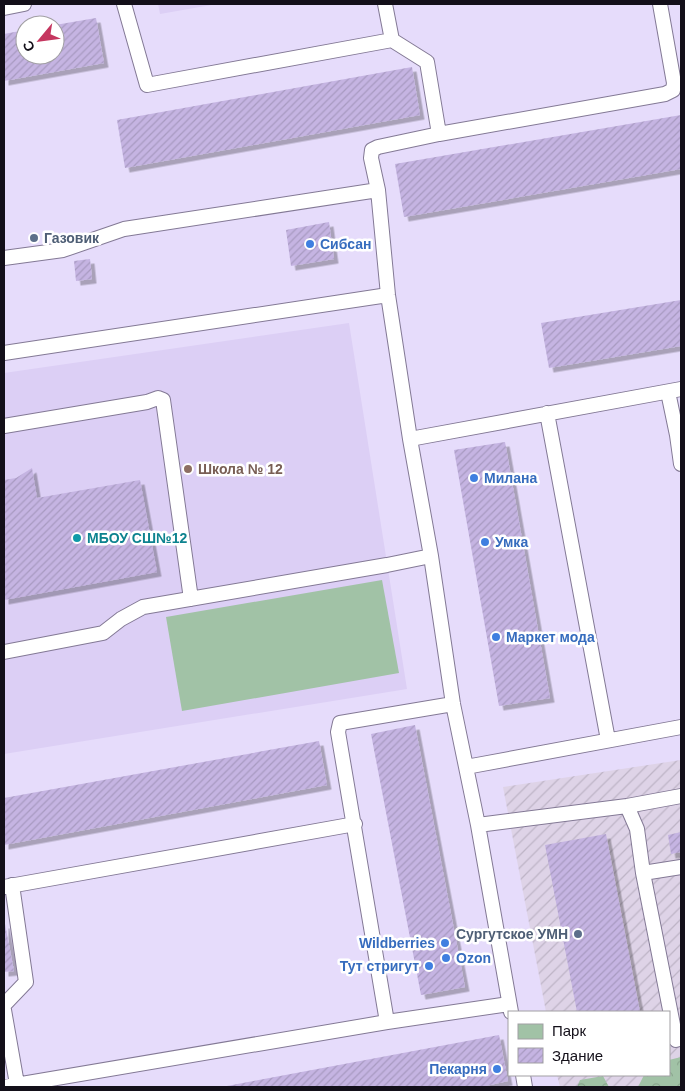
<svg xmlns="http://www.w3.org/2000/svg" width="685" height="1091" viewBox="0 0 685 1091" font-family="Helvetica,sans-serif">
  <defs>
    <pattern id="industrial-furrows" width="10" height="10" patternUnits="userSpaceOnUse" patternTransform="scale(1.25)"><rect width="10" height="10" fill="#ded3e7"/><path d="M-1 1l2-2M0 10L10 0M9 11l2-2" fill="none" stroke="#beb4c6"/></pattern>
    <pattern id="forest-crowns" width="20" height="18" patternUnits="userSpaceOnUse" patternTransform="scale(1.25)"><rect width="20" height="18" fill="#a1c2a6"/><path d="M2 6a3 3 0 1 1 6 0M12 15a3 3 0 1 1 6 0" fill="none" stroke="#8aa68e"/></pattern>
    <pattern id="building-hatch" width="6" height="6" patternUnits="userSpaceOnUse" patternTransform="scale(1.25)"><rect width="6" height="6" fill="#c5b4e2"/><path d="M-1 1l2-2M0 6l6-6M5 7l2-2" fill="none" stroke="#a89ac1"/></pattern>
    <filter id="shadow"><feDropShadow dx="4.5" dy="4.5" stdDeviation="0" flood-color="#0004"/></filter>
  </defs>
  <rect width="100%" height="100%" fill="#e6dcfb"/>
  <path fill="url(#industrial-furrows)" d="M681,760V1087H560L557,1075H669V1012H546L503,787Z"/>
  <path fill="#dccff5" d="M158,4H217L160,14Z
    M349,323L407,689L4,754V373Z"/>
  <path fill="url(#forest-crowns)" d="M681,1057V1087H638L644,1075H669V1060Z
    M603,1076L609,1087H577L580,1080Z"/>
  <path fill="#a1c2a6" d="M382,580L399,673L182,711L166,617Z"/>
  <path fill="url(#building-hatch)" filter="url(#shadow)" d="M96,18L104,63L4,81V34L25,30V55H55V25Z
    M412,67L420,115L125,168L117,120Z
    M681,115V169L404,217L395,164Z
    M329,222L334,259L291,266L286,230Z
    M90,259L92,279L76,281L74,261Z
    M681,300V346L549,368L541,323Z
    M505,442L550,698L499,706L454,450Z
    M32,468L37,498L140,480L157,572L4,600V480L16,478Z
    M415,725L465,987L421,995L371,734Z
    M319,741L327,785L4,845V798Z
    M681,832V852L671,854L668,835Z
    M606,834L640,1012H577L545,845Z
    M4,924H5L14,971L4,972Z
    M499,1035L508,1081L490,1085L477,1087H227V1086Z"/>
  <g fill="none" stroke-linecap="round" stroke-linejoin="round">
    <defs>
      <path id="service" d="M124,4L147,85L392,40L427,62L439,134
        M385,4L392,40
        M4,8L24,4
        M4,258L63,250L124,229L378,190
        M4,353L388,295
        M668,392L677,435L681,464
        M547,413L608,740
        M4,426L147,402L158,398L163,400L191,599
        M410,439L681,389
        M4,652L103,633L121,619L143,607L387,565L431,556
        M466,767L681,727
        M627,806L637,829L643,873L676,1040
        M478,825L627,806L681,796
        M643,873L681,867
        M4,887L355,824
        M4,1005L26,982L12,885
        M4,1010L17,1084
        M511,1012L478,825L453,704L431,556L410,439L388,295L378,190L371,158L372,150L378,147L439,134L665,94L673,90L674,83L660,4
        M387,1022L338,732L340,723L453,704
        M523,1075L525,1087
        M4,1087L387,1022L509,1004"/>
    </defs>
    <use href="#service" stroke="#837995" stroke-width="16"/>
    <use href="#service" stroke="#fff" stroke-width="14"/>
  </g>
  <g fill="#5c6f8a" stroke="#fff" stroke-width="2">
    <circle cx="34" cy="238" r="5"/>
    <circle cx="578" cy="934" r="5"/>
  </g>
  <g fill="#3f7fe0" stroke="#fff" stroke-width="2">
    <circle cx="310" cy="244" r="5"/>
    <circle cx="474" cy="478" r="5"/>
    <circle cx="485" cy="542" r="5"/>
    <circle cx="496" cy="637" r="5"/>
    <circle cx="445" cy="943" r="5"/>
    <circle cx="446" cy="958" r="5"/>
    <circle cx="429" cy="966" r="5"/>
    <circle cx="497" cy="1069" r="5"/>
  </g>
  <circle fill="#8d6e63" stroke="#fff" stroke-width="2" cx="188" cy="469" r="5"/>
  <circle fill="#0f9aa8" stroke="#fff" stroke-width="2" cx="77" cy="538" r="5"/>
  <g text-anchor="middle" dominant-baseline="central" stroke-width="5" stroke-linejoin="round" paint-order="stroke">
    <g font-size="14" font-weight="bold" fill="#4e5e75" stroke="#fff" text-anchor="start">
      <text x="44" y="238">Газовик</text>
      <text x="568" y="934" text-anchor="end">Сургутское УМН</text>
    </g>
    <g font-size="14" font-weight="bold" fill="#366cbe" stroke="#fff" text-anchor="start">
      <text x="320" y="244">Сибсан</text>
      <text x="484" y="478">Милана</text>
      <text x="495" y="542">Умка</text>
      <text x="506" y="637">Маркет мода</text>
      <text x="435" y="943" text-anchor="end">Wildberries</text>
      <text x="456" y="958">Ozon</text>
      <text x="419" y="966" text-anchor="end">Тут стригут</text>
      <text x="487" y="1069" text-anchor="end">Пекарня</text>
    </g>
    <g font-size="14" font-weight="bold" fill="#785e54" stroke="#fff" text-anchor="start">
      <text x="198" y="469">Школа № 12</text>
    </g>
    <g font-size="14" font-weight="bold" fill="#0d838f" stroke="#fff" text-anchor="start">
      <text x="87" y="538">МБОУ СШ№12</text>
    </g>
  </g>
  <rect width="685" height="1091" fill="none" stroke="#130f19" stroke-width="10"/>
  <rect x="508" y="1011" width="162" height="65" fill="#ffffff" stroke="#a19fa3"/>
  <rect x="518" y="1024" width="25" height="15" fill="#a1c2a6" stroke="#a19fa3"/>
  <text x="552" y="1036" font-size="15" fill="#130f19">Парк</text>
  <rect x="518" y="1048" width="25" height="15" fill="url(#building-hatch)" stroke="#a19fa3"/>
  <text x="552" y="1061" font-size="15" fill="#130f19">Здание</text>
  <g transform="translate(40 40) rotate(241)"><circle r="24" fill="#ffffff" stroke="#a19fa3"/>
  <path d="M0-4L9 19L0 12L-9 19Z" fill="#c5365f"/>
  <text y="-8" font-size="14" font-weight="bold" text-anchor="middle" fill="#130f19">С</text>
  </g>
</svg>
